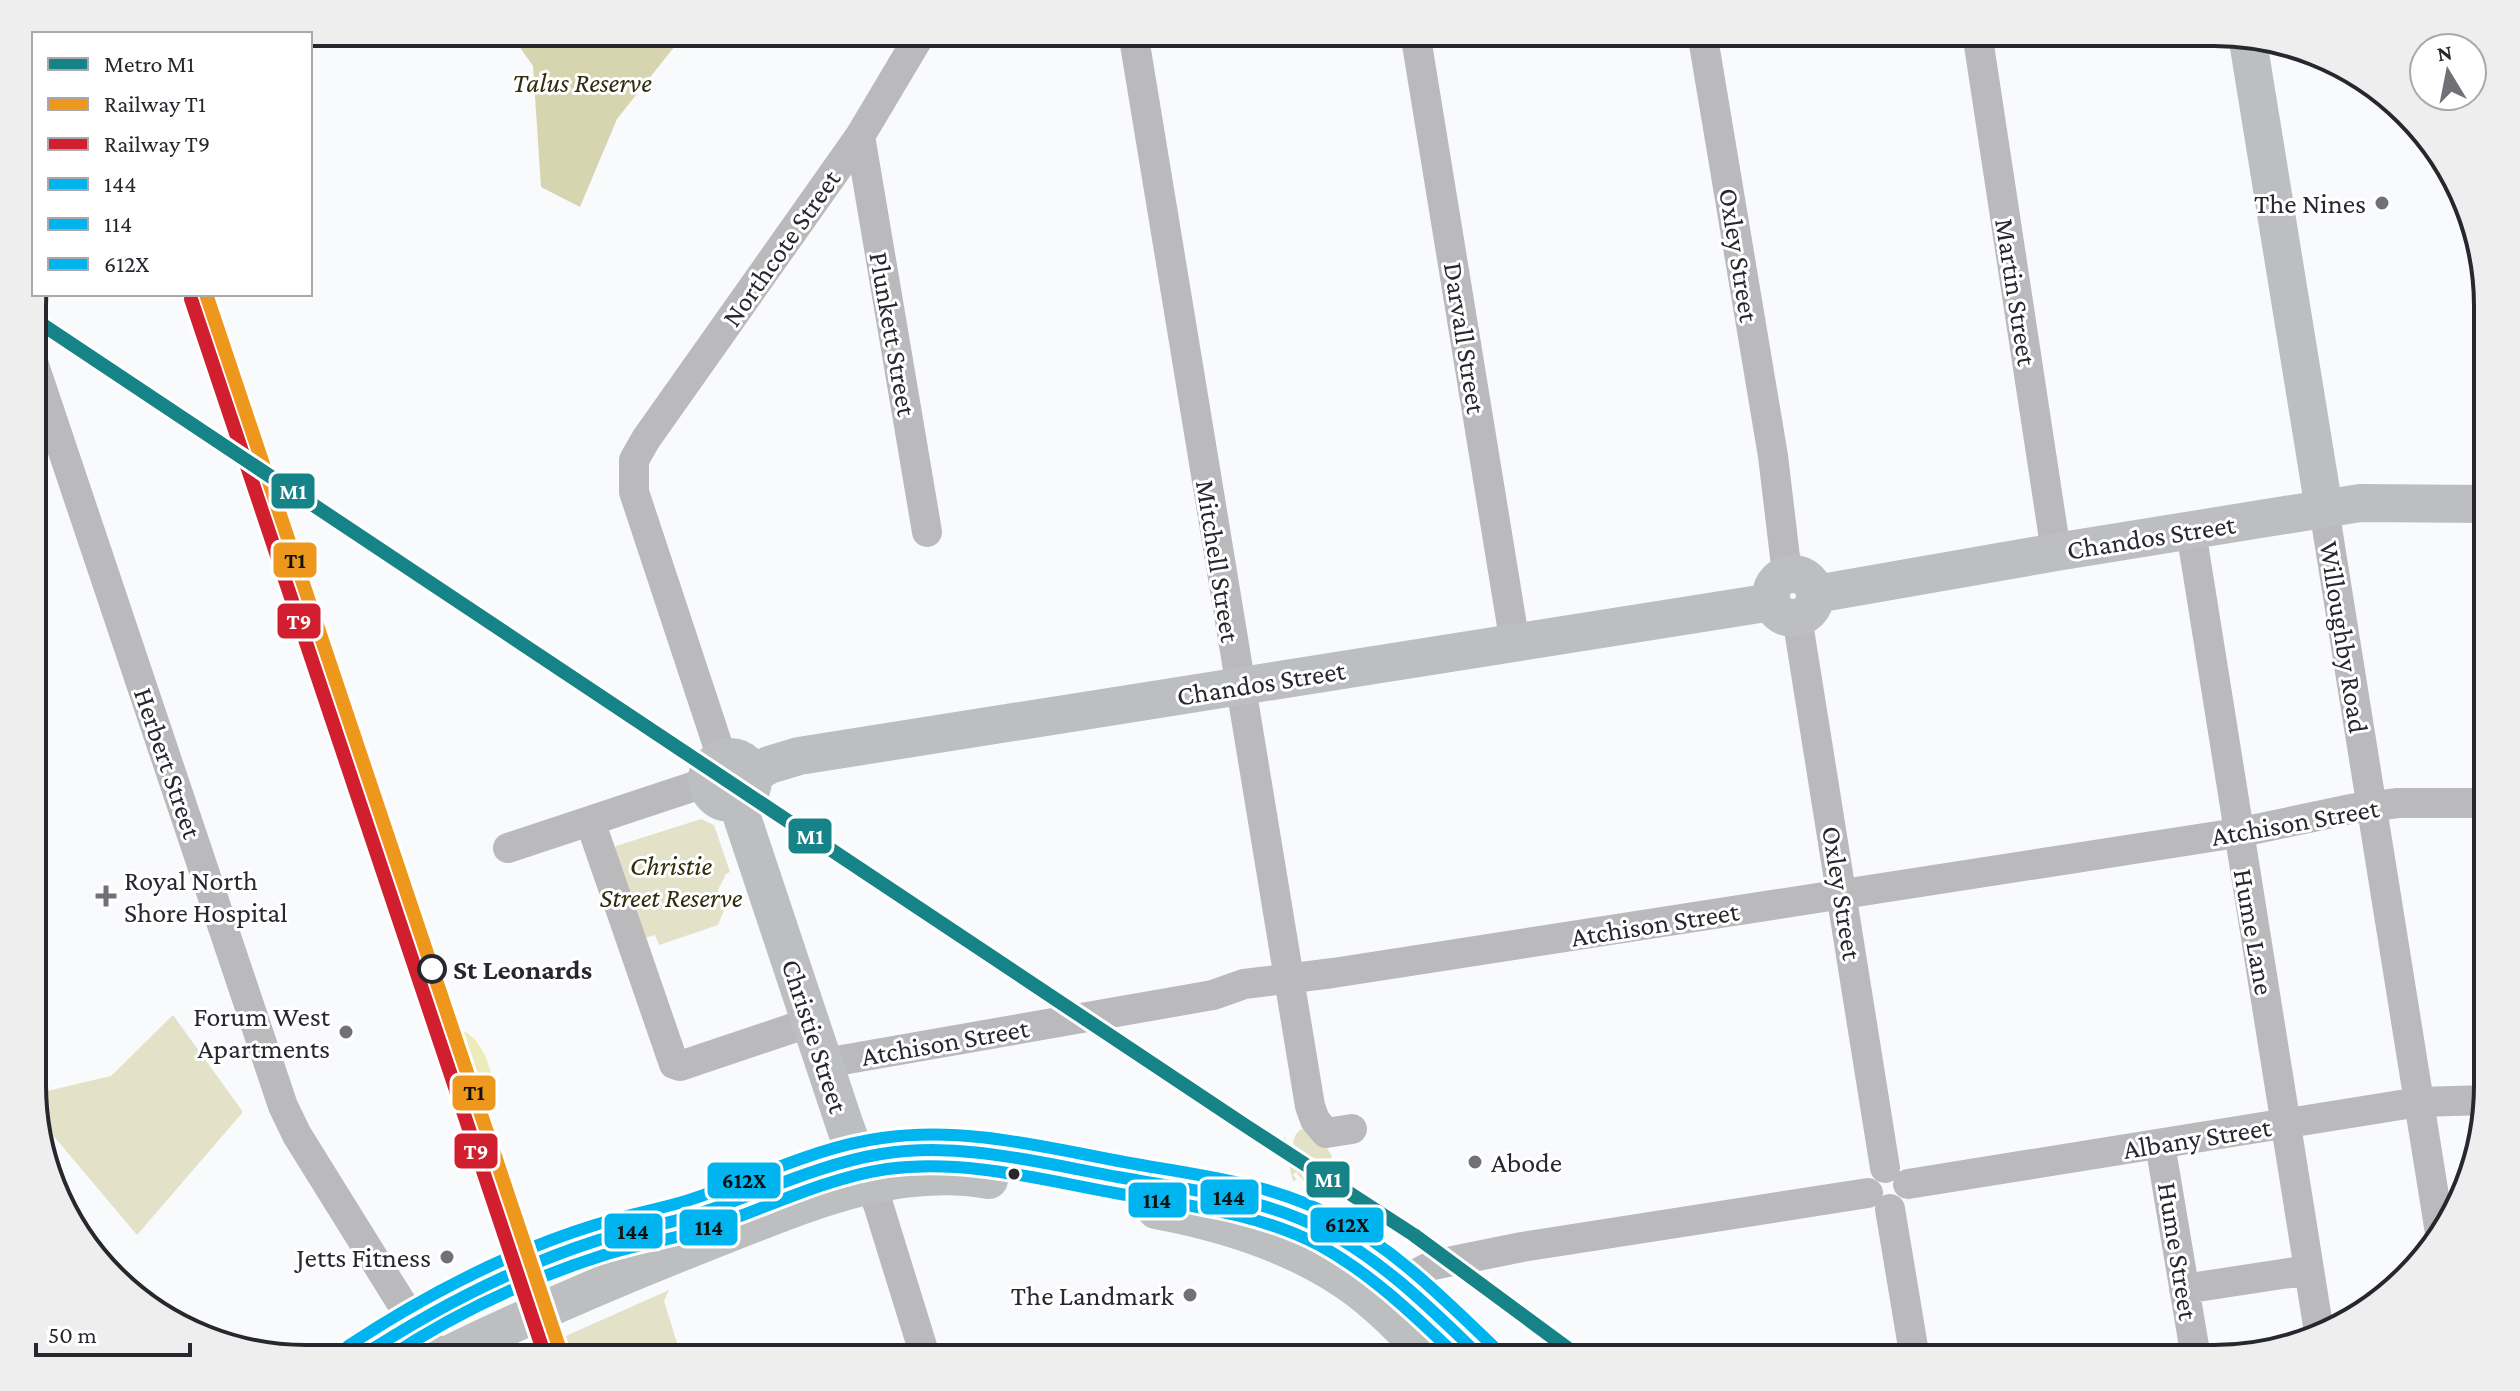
<svg xmlns="http://www.w3.org/2000/svg" width="2520" height="1391" viewBox="0 0 2520 1391" font-family="'Crimson Pro',serif">
  <rect width="100%" height="100%" fill="#f9fafc"/>
  <path fill="#e3e2c8" d="M701,819L714,825L730,872L726,874L718,890L724,910L718,925L659,945L655,935L641,939L612,854L616,846Z
    M173,1015L243,1112L137,1235L34,1113V1094L111,1076Z
    M1301,1129C1316,1132 1325,1144 1332,1156L1329,1164L1305,1167L1293,1142L1296,1134Z
    M1285,1137L1288,1151L1303,1177L1331,1173L1330,1168L1338,1167L1340,1178L1335,1187L1322,1181L1317,1182L1312,1191L1296,1172L1293,1175L1297,1180L1293,1181L1283,1139Z
    M669,1290L664,1301L682,1359H514Z"/>
  <path fill="#d6d5b0" d="M509,32H686L617,119L580,207L541,187L533,66Z"/>
  <path fill="#eeebbb" d="M458,1030C484,1032 504,1094 486,1111C457,1110 451,1060 452,1038Z"/>
  <g fill="none" stroke-linecap="round" stroke-linejoin="round">
    <path stroke="#bababd" stroke-width="30" d="M1133,32L1310,1106L1315,1120L1326,1133L1352,1129
      M1415,32L1515,644
      M1702,32L1773,456L1787,574
      M1977,32L2056,552
      M860,136L927,532
      M34,365L283,1106L297,1135L399,1299L440,1359
      M2324,509L2440,1233
      M2191,531C2233,798 2275,1065 2319,1332
      M1797,617L1885,1168
      M722,758L634,492V460L646,439L860,136L922,32
      M590,821L674,1064L680,1066L811,1022
      M508,848L707,782
      M825,1063L1213,995L1244,984L1333,973L2237,833L2351,809L2398,803H2487
      M2160,1144L2196,1358
      M868,1184L878,1204L926,1359
      M1908,1184L2419,1102L2487,1100
      M1890,1209L1915,1359
      M2184,1289L2309,1270
      M1381,1292L1433,1265L1522,1247L1868,1193"/>
    <path stroke="#bdbec0" stroke-width="38" d="M2248,41L2324,509
      M1771 596a22 22 0 1 1 44 0a22 22 0 1 1-44 0Z
      M1816,594L2056,552L2360,503L2487,504
      M707 780a23 23 0 1 1 46 0a23 23 0 1 1-46 0Z
      M752,775L769,765L799,756L1772,602
      M737,802L845,1126L866,1182
      M1156,1210C1221,1222 1284,1241 1340,1277C1375,1299 1403,1330 1433,1359
      M357,1359C428,1310 506,1274 587,1244C620,1232 655,1227 688,1217C753,1198 814,1166 881,1154C960,1140 1041,1163 1118,1177C1187,1190 1264,1197 1326,1231C1389,1265 1432,1310 1483,1359
      M439,1359C527,1316 616,1278 707,1242C798,1207 889,1163 989,1180"/>
    <defs>
      <path id="bus-1" d="M357,1359C432,1310 514,1267 599,1240C628,1231 659,1226 688,1217C753,1197 814,1165 881,1154C961,1141 1040,1163 1118,1177C1189,1190 1262,1197 1326,1231C1386,1263 1434,1312 1483,1359"/>
      <path id="bus-2" d="M386,1359C452,1315 528,1279 604,1255C633,1246 663,1241 692,1233C757,1213 820,1179 887,1169C964,1159 1039,1179 1115,1193C1183,1205 1256,1212 1319,1245C1372,1274 1416,1317 1460,1359"/>
      <path id="bus-3" d="M348,1346C424,1296 508,1252 595,1225C625,1215 656,1210 686,1201C751,1181 814,1147 882,1138C964,1126 1043,1147 1124,1162C1195,1175 1270,1182 1334,1217C1396,1250 1445,1300 1494,1347"/>
    </defs>
    <use href="#bus-1" stroke="#fff" stroke-width="18"/>
    <use href="#bus-2" stroke="#fff" stroke-width="18"/>
    <use href="#bus-3" stroke="#fff" stroke-width="18"/>
    <use href="#bus-1" stroke="#00b5ef" stroke-width="12"/>
    <use href="#bus-2" stroke="#00b5ef" stroke-width="12"/>
    <use href="#bus-3" stroke="#00b5ef" stroke-width="12"/>
    <defs>
      <path id="rail-1" d="M206,294L563,1359"/>
      <path id="rail-2" d="M191,299L546,1359"/>
    </defs>
    <use href="#rail-1" stroke="#fff" stroke-width="20"/>
    <use href="#rail-2" stroke="#fff" stroke-width="20"/>
    <use href="#rail-1" stroke="#ee971d" stroke-width="14"/>
    <use href="#rail-2" stroke="#d11f2f" stroke-width="14"/>
    <defs>
      <path id="metro-1" d="M34,319L1246,1126L1414,1235L1582,1359"/>
    </defs>
    <use href="#metro-1" stroke="#fff" stroke-width="20"/>
    <use href="#metro-1" stroke="#168388" stroke-width="14"/>
  </g>
  <g fill="#707176" stroke="#fff" stroke-width="3">
    <circle cx="2382" cy="203" r="8"/>
    <path d="M102 884h8v8h8v8h-8v8h-8v-8h-8v-8h8z"/>
    <circle cx="346" cy="1032" r="8"/>
    <circle cx="1475" cy="1162" r="8"/>
    <circle cx="447" cy="1257" r="8"/>
    <circle cx="1190" cy="1295" r="8"/>
  </g>
  <circle fill="#fff" stroke="#27272e" stroke-width="4" cx="432" cy="969" r="13"/>
  <circle fill="#27272e" stroke="#fff" stroke-width="3" cx="1014" cy="1174" r="7"/>
  <g text-anchor="middle" dominant-baseline="central" stroke-width="6" stroke-linejoin="round" paint-order="stroke">
    <g font-size="28" font-style="italic" fill="#2f2d0e" stroke="#fff">
      <text x="582" y="82">Talus Reserve</text>
      <text x="671" y="865">Christie<tspan x="671" dy="32">Street Reserve</tspan></text>
    </g>
    <g font-size="28" fill="#27272e" stroke="#fff" text-anchor="end">
      <text x="2366" y="203">The Nines</text>
      <text x="124" y="880" text-anchor="start">Royal North<tspan x="124" dy="32">Shore Hospital</tspan></text>
      <text x="330" y="1016">Forum West<tspan x="330" dy="32">Apartments</tspan></text>
      <text x="1491" y="1162" text-anchor="start">Abode</text>
      <text x="431" y="1257">Jetts Fitness</text>
      <text x="1174" y="1295">The Landmark</text>
    </g>
    <g font-size="28" fill="#27272e" stroke="#fff">
      <text transform="translate(781 248) rotate(-55)">Northcote Street</text>
      <text transform="translate(1739 255) rotate(81)">Oxley Street</text>
      <text transform="translate(2016 292) rotate(81)">Martin Street</text>
      <text transform="translate(893 334) rotate(80)">Plunkett Street</text>
      <text transform="translate(1465 338) rotate(81)">Darvall Street</text>
      <text transform="translate(2151 537) rotate(-9)">Chandos Street</text>
      <text transform="translate(1218 561) rotate(81)">Mitchell Street</text>
      <text transform="translate(2344 637) rotate(81)">Willoughby Road</text>
      <text transform="translate(1261 683) rotate(-9)">Chandos Street</text>
      <text transform="translate(168 763) rotate(71)">Herbert Street</text>
      <text transform="translate(2295 822) rotate(-10)">Atchison Street</text>
      <text transform="translate(1842 893) rotate(81)">Oxley Street</text>
      <text transform="translate(1655 924) rotate(-9)">Atchison Street</text>
      <text transform="translate(2254 932) rotate(80)">Hume Lane</text>
      <text transform="translate(815 1036) rotate(72)">Christie Street</text>
      <text transform="translate(945 1042) rotate(-10)">Atchison Street</text>
      <text transform="translate(2197 1138) rotate(-9)">Albany Street</text>
      <text transform="translate(2178 1251) rotate(81)">Hume Street</text>
    </g>
    <g font-size="28" font-weight="bold" fill="#27272e" stroke="#fff" text-anchor="start">
      <text x="453" y="969">St Leonards</text>
    </g>
  </g>
  <path d="M0 0H2520V1391H0ZM306 46H2214A260 260 0 0 1 2474 306V1085A260 260 0 0 1 2214 1345H306A260 260 0 0 1 46 1085V306A260 260 0 0 1 306 46Z" fill="#eee" fill-rule="evenodd"/>
  <path fill="none" stroke="#27272e" stroke-width="4" d="M306 46H2214A260 260 0 0 1 2474 306V1085A260 260 0 0 1 2214 1345H306A260 260 0 0 1 46 1085V306A260 260 0 0 1 306 46Z"/>
  <g stroke="#fff" stroke-width="3">
    <rect x="270" y="472" width="46" height="38" rx="8" fill="#168388"/>
    <rect x="272" y="541" width="46" height="38" rx="8" fill="#ee971d"/>
    <rect x="276" y="602" width="46" height="38" rx="8" fill="#d11f2f"/>
    <rect x="787" y="817" width="46" height="38" rx="8" fill="#168388"/>
    <rect x="451" y="1074" width="46" height="38" rx="8" fill="#ee971d"/>
    <rect x="453" y="1132" width="46" height="38" rx="8" fill="#d11f2f"/>
    <rect x="1305" y="1160" width="46" height="39" rx="8" fill="#168388"/>
    <rect x="706" y="1161" width="76" height="39" rx="8" fill="#00b5ef"/>
    <rect x="1199" y="1178" width="61" height="38" rx="8" fill="#00b5ef"/>
    <rect x="1127" y="1181" width="61" height="38" rx="8" fill="#00b5ef"/>
    <rect x="1309" y="1206" width="76" height="38" rx="8" fill="#00b5ef"/>
    <rect x="678" y="1208" width="61" height="39" rx="8" fill="#00b5ef"/>
    <rect x="603" y="1212" width="61" height="38" rx="8" fill="#00b5ef"/>
  </g>
  <g font-size="22" text-anchor="middle" font-weight="bold" fill="#fff">
    <text x="293" y="499">M1</text>
    <text x="299" y="629">T9</text>
    <text x="810" y="844">M1</text>
    <text x="476" y="1159">T9</text>
    <text x="1328" y="1187">M1</text>
  </g>
  <g font-size="22" text-anchor="middle" font-weight="bold" fill="#111">
    <text x="295" y="568">T1</text>
    <text x="474" y="1100">T1</text>
    <text x="744" y="1188">612X</text>
    <text x="1229" y="1205">144</text>
    <text x="1157" y="1208">114</text>
    <text x="1347" y="1232">612X</text>
    <text x="709" y="1235">114</text>
    <text x="633" y="1239">144</text>
  </g>
  <rect x="32" y="32" width="280" height="264" fill="#ffffff" stroke="#a9a9ab" stroke-width="2"/>
  <rect x="48" y="58" width="40" height="12" fill="#168388" stroke="#a9a9ab" stroke-width="2"/>
  <text x="104" y="72" font-size="24" fill="#27272e">Metro M1</text>
  <rect x="48" y="98" width="40" height="12" fill="#ee971d" stroke="#a9a9ab" stroke-width="2"/>
  <text x="104" y="112" font-size="24" fill="#27272e">Railway T1</text>
  <rect x="48" y="138" width="40" height="12" fill="#d11f2f" stroke="#a9a9ab" stroke-width="2"/>
  <text x="104" y="152" font-size="24" fill="#27272e">Railway T9</text>
  <rect x="48" y="178" width="40" height="12" fill="#00b5ef" stroke="#a9a9ab" stroke-width="2"/>
  <text x="104" y="192" font-size="24" fill="#27272e">144</text>
  <rect x="48" y="218" width="40" height="12" fill="#00b5ef" stroke="#a9a9ab" stroke-width="2"/>
  <text x="104" y="232" font-size="24" fill="#27272e">114</text>
  <rect x="48" y="258" width="40" height="12" fill="#00b5ef" stroke="#a9a9ab" stroke-width="2"/>
  <text x="104" y="272" font-size="24" fill="#27272e">612X</text>
  <g transform="translate(2448 72) rotate(350)"><circle r="38" fill="#ffffff" stroke="#a9a9ab" stroke-width="2"/>
  <path d="M0-6L14 30L0 20L-14 30Z" fill="#707176"/>
  <text y="-12" font-size="22" font-weight="bold" text-anchor="middle" fill="#27272e">N</text>
  </g>
  <path d="M36 1343v12h154v-12" fill="none" stroke="#27272e" stroke-width="4"/>
  <text x="48" y="1343" font-size="24" fill="#27272e" stroke="#ffffff" stroke-width="6" paint-order="stroke">50 m</text>
</svg>
